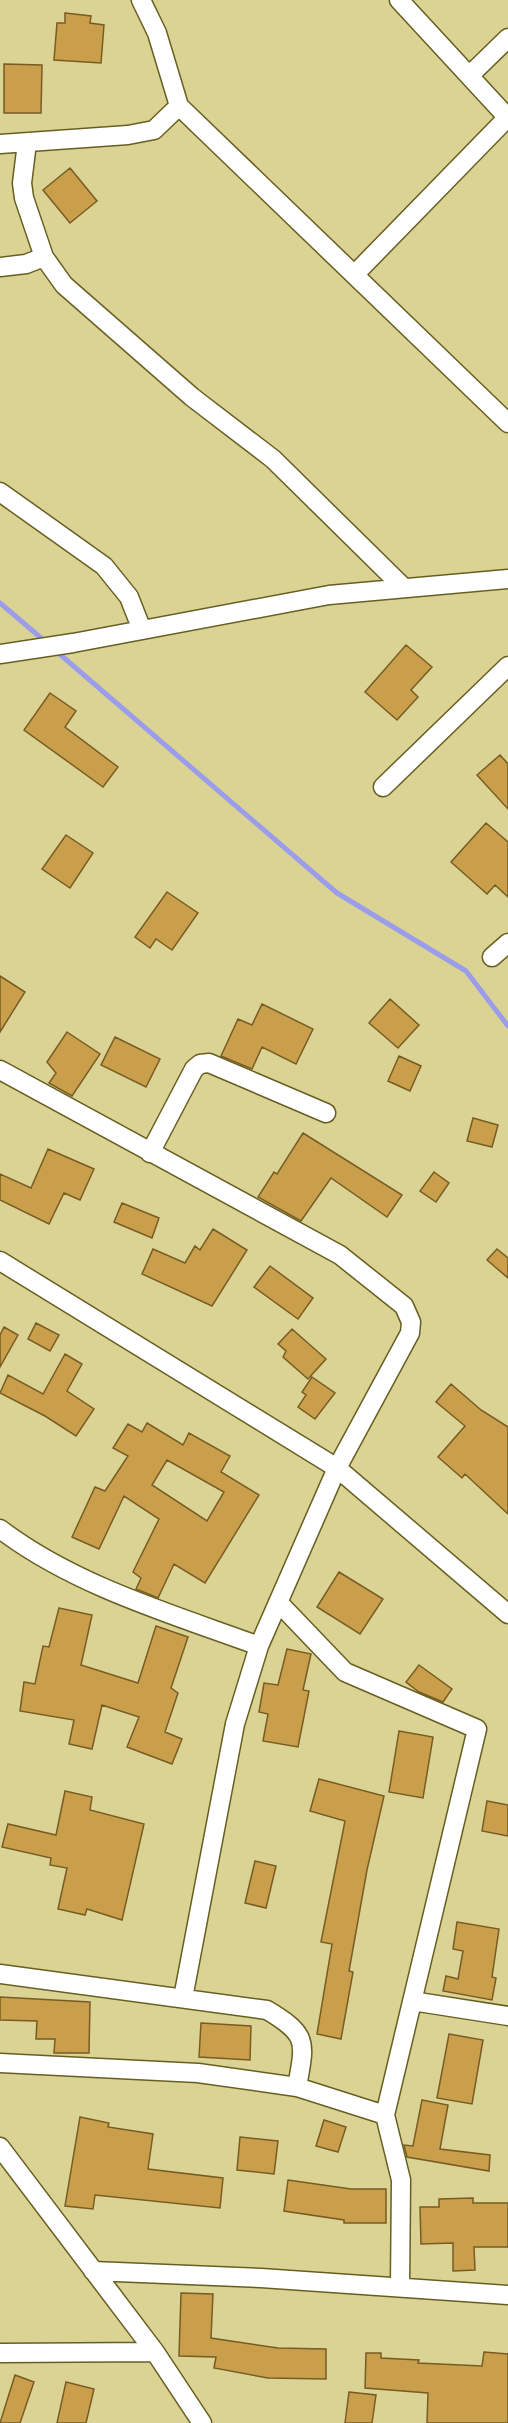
<svg xmlns="http://www.w3.org/2000/svg" width="508" height="2423" viewBox="0 0 508 2423" font-family="Lato,sans-serif">
  <rect width="100%" height="100%" fill="#dbd394"/>
  <g fill="none" stroke-linecap="round" stroke-linejoin="round">
    <path stroke="#9b9deb" stroke-width="5" d="M0,603L47,643
      M56,651L337,893L466,971L508,1026"/>
  </g>
  <path fill="#ca9f4b" stroke="#785c24" stroke-width="1.5" fill-rule="evenodd" d="M65,13L91,16L90,23L104,25L101,63L54,60L57,23H65Z
    M4,64L42,65L41,113H4Z
    M70,168L97,201L70,223L43,190Z
    M406,645L432,667L411,690L418,697L397,720L365,692Z
    M50,693L76,711L65,727L118,767L103,787L24,730Z
    M500,755L508,764V809L477,775Z
    M486,823L508,842V897L495,885L487,894L451,862Z
    M66,835L93,853L70,888L42,869Z
    M167,892L198,913L172,950L156,939L150,948L135,937Z
    M0,976L25,992L0,1032Z
    M390,999L419,1025L398,1048L369,1023Z
    M262,1004L313,1029L296,1064L262,1047L252,1069L221,1056L238,1019L252,1025Z
    M67,1032L100,1054L72,1096L49,1083L56,1073L47,1062Z
    M115,1037L160,1059L146,1087L101,1065Z
    M399,1056L421,1066L410,1091L388,1081Z
    M473,1118L498,1125L492,1147L467,1141Z
    M303,1133L402,1195L387,1217L331,1178L301,1221L258,1197L274,1172L277,1174Z
    M48,1149L94,1169L80,1200L64,1193L49,1224L0,1200V1174L31,1188Z
    M434,1172L449,1183L436,1202L420,1191Z
    M122,1203L159,1218L152,1238L114,1222Z
    M213,1229L247,1250L212,1306L142,1274L153,1249L185,1263L195,1246L200,1250Z
    M497,1249L508,1258V1278L487,1260Z
    M270,1266L313,1298L298,1319L254,1287Z
    M36,1323L59,1335L50,1351L28,1339Z
    M4,1327L18,1335L0,1367V1335Z
    M292,1329L326,1359L308,1379L283,1357L286,1351L278,1344Z
    M65,1354L82,1364L67,1391L94,1409L76,1436L45,1416L0,1393L8,1375L43,1394Z
    M312,1377L335,1393L315,1419L298,1407L306,1395L302,1392Z
    M451,1384L481,1410L508,1427V1514L465,1474L462,1478L438,1457L465,1426L436,1402Z
    M147,1423L183,1445L189,1433L230,1456L221,1472L259,1495L205,1583L174,1564L158,1598L136,1589L141,1578L133,1572L159,1519L124,1496L99,1549L72,1537L95,1487L105,1491L128,1456L113,1448L128,1424L142,1432ZM167,1460L224,1492L207,1521L152,1485Z
    M339,1572L383,1599L360,1634L317,1607Z
    M59,1608L92,1615L81,1665L138,1683L156,1626L188,1637L171,1688L178,1693L165,1732L182,1739L172,1764L127,1747L139,1717L102,1705L92,1749L69,1744L74,1720L20,1711L24,1682L35,1684L43,1646L49,1647Z
    M287,1649L311,1654L303,1690L309,1691L298,1747L263,1741L268,1714L259,1712L264,1683L278,1685Z
    M419,1665L452,1689L443,1702L419,1692L406,1682Z
    M399,1731L433,1737L423,1798L389,1792Z
    M319,1779L384,1796L367,1870L349,1971L353,1972L341,2039L317,2034L332,1944L321,1942L345,1821L310,1811Z
    M65,1791L92,1797L90,1810L144,1824L122,1920L87,1909L85,1915L58,1909L67,1868L50,1865L51,1858L2,1847L8,1824L56,1835Z
    M487,1801L508,1805V1836L482,1831Z
    M255,1861L276,1866L266,1908L245,1903Z
    M457,1922L499,1929L492,1977L496,1978L492,2000L443,1991L446,1976L458,1979L463,1951L453,1949Z
    M0,1997L90,2002L89,2053H54L55,2039H36L37,2021L0,2020Z
    M201,2023L251,2026L250,2060L199,2057Z
    M449,2034L483,2040L472,2104L437,2098Z
    M422,2100L448,2105L440,2149L490,2155L489,2171L407,2157L404,2145L413,2146Z
    M80,2117L109,2123L108,2127L153,2134L148,2169L223,2178L220,2208L95,2195L93,2209L65,2206Z
    M324,2120L346,2127L338,2152L316,2146Z
    M240,2137L278,2141L274,2174L237,2170Z
    M288,2180L351,2189H386V2223H344V2220L284,2211Z
    M473,2198V2203H508V2247H474L475,2270L453,2271V2243L421,2244L420,2207H439V2199Z
    M181,2293L213,2294L211,2338L278,2348L326,2349V2379L268,2378L214,2368L216,2357L179,2356Z
    M484,2352L508,2354V2423H427L428,2393L365,2388L366,2353H381V2358L419,2360L418,2363L482,2366Z
    M15,2375L34,2382L20,2423H0Z
    M66,2382L94,2389L86,2423H57Z
    M349,2392L376,2395L372,2423H345Z"/>
  <g fill="none" stroke-linecap="round" stroke-linejoin="round">
    <defs>
      <path id="minor" d="M399,0L508,118
        M470,75L508,38
        M179,106L508,423
        M27,143L22,183L24,198L44,257L64,285L192,397L273,459L404,588
        M0,144L128,135L154,130L179,106L157,33L141,0
        M0,267L26,264L44,257
        M355,274L508,117
        M0,492L104,566L129,597L142,630
        M0,654L73,643L329,595L508,579
        M383,787L508,666
        M492,957L508,943
        M0,1070L340,1255L404,1306L411,1322L410,1333L337,1468L259,1646L235,1724L183,1998
        M150,1153L194,1069L200,1064L209,1063L326,1113
        M0,1261L337,1468L508,1614
        M0,1529C75,1586 172,1614 259,1646
        M278,1602L345,1672L477,1729L385,2115
        M0,1974L267,2010C309,2035 305,2042 297,2087
        M412,2001L508,2016
        M0,2063L198,2073L297,2087L385,2115L401,2180L400,2287
        M0,2147L155,2352L202,2423
        M93,2271L261,2278L508,2295
        M0,2353L155,2352"/>
    </defs>
    <use href="#minor" stroke="#675f21" stroke-width="21"/>
    <use href="#minor" stroke="#fff" stroke-width="18"/>
  </g>
</svg>
